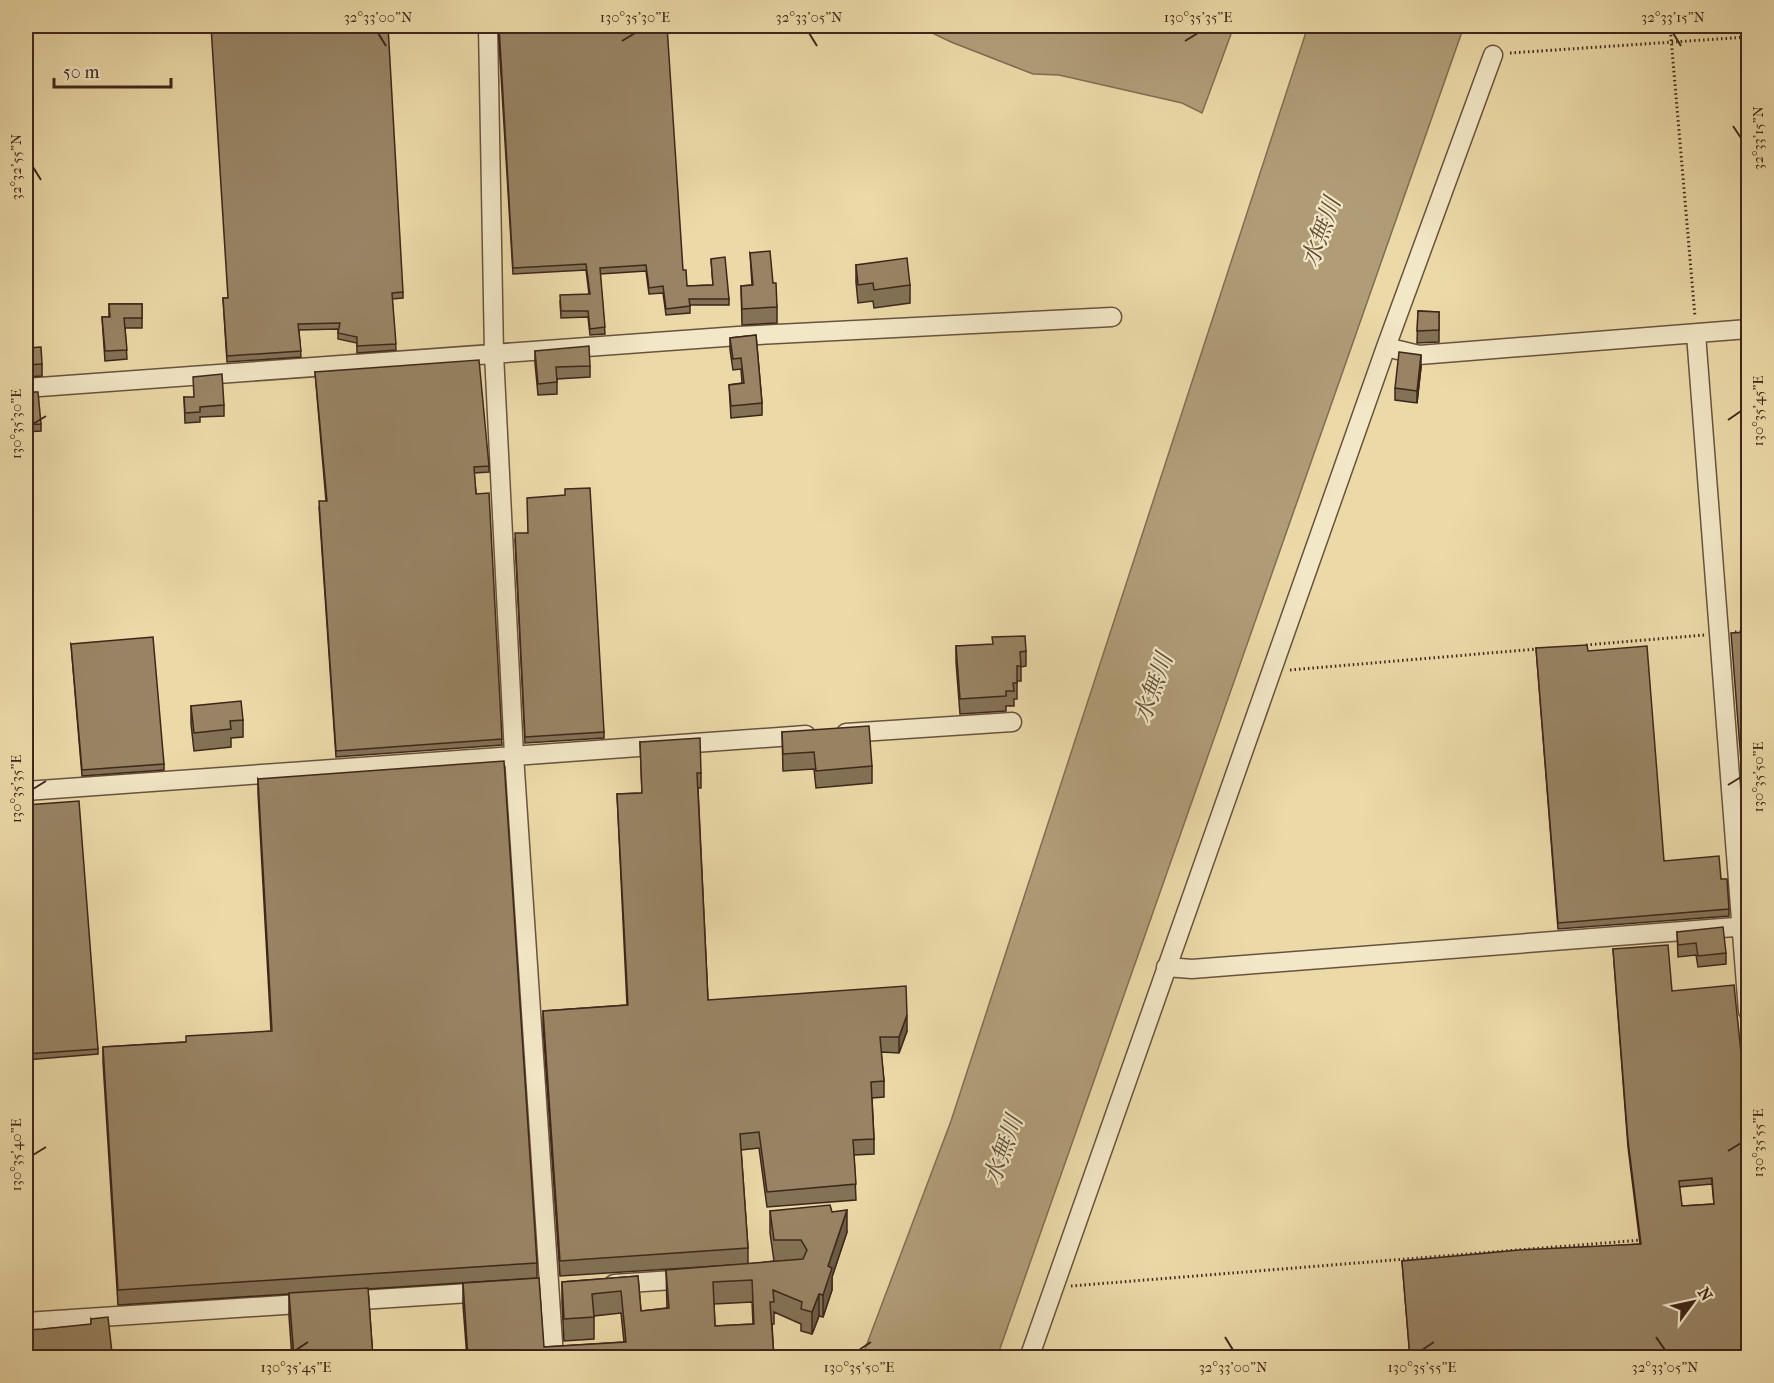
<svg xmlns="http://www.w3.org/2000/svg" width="1774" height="1383" viewBox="0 0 1774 1383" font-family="'IM FELL French Canon','Noto Serif JP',serif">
  <rect width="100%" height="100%" fill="#ebdaa8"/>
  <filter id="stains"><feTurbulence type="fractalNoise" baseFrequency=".00333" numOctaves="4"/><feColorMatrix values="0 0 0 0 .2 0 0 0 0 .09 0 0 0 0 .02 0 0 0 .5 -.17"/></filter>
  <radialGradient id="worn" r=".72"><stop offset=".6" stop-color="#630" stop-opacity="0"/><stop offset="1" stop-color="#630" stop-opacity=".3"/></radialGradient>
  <path fill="#b09d78" stroke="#826d53" stroke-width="1.5" d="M928,26H1234L1202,113L1182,103L1059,75L1033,74L951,42L934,34Z
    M1308,26H1464L997,1357H862L951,1121Z"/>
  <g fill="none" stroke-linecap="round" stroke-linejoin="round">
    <defs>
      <path id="minor" d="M488,26L494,354L514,755L554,1358
        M1696,334L1748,1011
        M1386,347L1419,355L1748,329
        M26,388L738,336L1112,317
        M846,733L1012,722
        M26,791L806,735
        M1166,967L1192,969L1748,926
        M614,1284L688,1279
        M345,1301L485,1292
        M26,1322L314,1303
        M1029,1358L1386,347L1493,55"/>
    </defs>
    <use href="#minor" stroke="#69533e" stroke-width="21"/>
    <path stroke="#3e261b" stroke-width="3" stroke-dasharray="1.5 3" stroke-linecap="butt" d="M1670,26L1695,317
      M1510,53L1748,37
      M1735,632L1748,631
      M1586,645L1705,635
      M1290,670L1537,649
      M1071,1286L1642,1240"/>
    <use href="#minor" stroke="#f2e7c6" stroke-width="18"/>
  </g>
  <path fill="#837256" stroke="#3e261b" stroke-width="1.5" fill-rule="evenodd" d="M498,26L683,270L687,286L713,285L711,259L729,299V305H690V313L666,315L663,293L649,294L646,271L600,274L605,334L590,335L588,317L561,318L560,301L589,294L586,270L513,274Z
    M750,253L773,283L777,307V323L742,325L741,286L752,285Z
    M856,265L910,285V303L874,308L873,301L858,303L856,282Z
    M403,292V298L392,299L396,350L357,353V343L338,339V329L299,330L301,357L227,362L223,298Z
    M109,304H142V328H125L127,359L105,361L102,317H109Z
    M1418,311L1439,312V342L1417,343Z
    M756,335L762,403V415L731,418L729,385L742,383L741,369L733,370L730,350V338Z
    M26,348L42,364V376L26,377Z
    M535,351L590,366V377L557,379V394L538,395L535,363Z
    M1421,367L1417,403L1395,400V388Z
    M315,372L489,466V472L474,473L502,745L336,757L319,507L326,501Z
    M26,392L41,424V431L26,432Z
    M184,397L224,405V416L200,417V422L185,423Z
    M527,533L604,732V738L525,743L515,539Z
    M71,644L164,764V770L82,776Z
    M956,646L1026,651V666L1021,667V681H1017V699H1014V706H1006V711L960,714L956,662Z
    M1536,648L1588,651L1664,861L1721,879L1729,909V916L1558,929Z
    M191,706L243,720V737L231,738V747L194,751L191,724Z
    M782,732L872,766V783L816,788L814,769L783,771Z
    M640,742L701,773V788H698L708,1000L907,1031L899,1053L881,1052L884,1081V1097L872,1098L874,1139V1154L854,1155L856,1200L767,1207L759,1148L741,1150L748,1248V1264L774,1261L770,1233V1211L832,1212L847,1232L832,1277V1290L823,1317L819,1316L812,1334L801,1331V1324L774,1312V1324H772L774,1358H467L463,1305V1283L544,1347L624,1342L621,1313L594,1316V1339L564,1341L562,1304V1282L638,1276L641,1311L667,1308L666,1270L733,1265L560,1276L543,1026V1011L627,1005L617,794L642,793ZM752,1302L753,1324L715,1326L714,1304Z
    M258,779L537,1263V1278L368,1289L373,1358H292L289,1316V1294L118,1305L103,1062V1047L186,1042L271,1031L258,793Z
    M26,805L98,1049V1054L26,1060Z
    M1677,932L1726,953V964L1698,967L1696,955L1678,957Z
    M1613,949L1672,991L1749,1358H1410L1402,1261L1640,1244L1628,1147ZM1712,1184L1714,1204L1682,1206L1679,1187Z
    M91,1319L112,1353V1358H26L43,1329L91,1325Z"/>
  <path fill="#6a5c46" stroke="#3e261b" stroke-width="1.5" d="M1421,355V367L1417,403V391Z
    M907,1015V1031L899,1053V1037Z
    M847,1210V1232L832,1277V1290L823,1317V1295L828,1266Z
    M819,1294V1316L812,1334V1312Z"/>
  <path fill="#988464" stroke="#3e261b" stroke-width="1.5" fill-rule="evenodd" d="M211,26H388L403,292L392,293L396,344L357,346V337L338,333L340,323L298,324L301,351L227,356L223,298H228Z
    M499,26H667L683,270H686L687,286L713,285L711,259L725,257L729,299H689L690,306L666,309L663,286L649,288L646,265L600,268L605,327L590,329L588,311H561L560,295L590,294L586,264L513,268Z
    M770,251L773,283H776L777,307L742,309L741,286L753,285L750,253Z
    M907,258L910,285L874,290L873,283L858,285L856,265Z
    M109,304H142V318H124L127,350L105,351L102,317H110Z
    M1418,311L1439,312V330L1417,331Z
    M756,335L762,403L731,406L729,385L744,383L741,358L733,359L730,338Z
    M589,346L590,366L556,367L557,382L538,384L535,351Z
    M41,347L42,364L26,365V348Z
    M1399,352L1421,355L1417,391L1395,388Z
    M479,360L489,466L474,467L476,494L489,493L502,739L336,751L319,501H327L315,372Z
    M222,374L224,405L200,407V412L185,413L184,397H194L193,377Z
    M26,392H38L41,424L26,425Z
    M590,488L604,732L525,737L515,533H528L527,498L565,495V489Z
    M1749,632V864L1731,633Z
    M1025,636L1026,651L1020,652L1021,666H1017V683H1013L1014,691H1006V696L960,699L956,646L993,644L992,637Z
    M153,637L164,764L82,770L71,644Z
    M1587,645L1588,651L1647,646L1664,861L1719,856L1721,879H1727L1729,909L1558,923L1536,648Z
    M241,701L243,720L230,721L231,729L194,733L191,706Z
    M869,726L872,766L816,771L814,752L783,754L782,732Z
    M700,738L701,773H697L708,1000L906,986L907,1015L899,1037H880L884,1081L871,1082L874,1139L853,1140L856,1184L767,1192L759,1132L740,1134L748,1248L560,1261L543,1011L628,1005L617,794L642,793L640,742Z
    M504,761L537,1263L118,1290L103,1047L186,1042V1036L272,1031L258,779Z
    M79,801L98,1049L26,1054V805Z
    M1723,927L1726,953L1698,956L1696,943L1678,945L1677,932Z
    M1668,945L1672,991L1734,985L1749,1130V1358H1410L1402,1261L1519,1250L1641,1244L1628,1141L1613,949ZM1712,1178L1714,1204L1682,1206L1679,1181Z
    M830,1205L832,1212L847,1210L828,1266L832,1268L823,1295L819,1294L812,1312L801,1309L802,1302L773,1290L774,1302H770L774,1358H468L463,1283L539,1278L544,1347L626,1342L621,1291L592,1294L594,1317L564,1319L562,1282L638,1276L641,1311L669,1308L666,1270L803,1259L807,1250L801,1240H774L770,1211ZM752,1280L754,1324L715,1326L713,1282Z
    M368,1288L373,1358H294L289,1293Z
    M108,1317L112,1353H108V1358H26V1330L43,1329L91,1324V1319Z"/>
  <path fill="none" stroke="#3e261b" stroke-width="2" d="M378,33L386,46M809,33L817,46M1673,33L1681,46M622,41L635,33M1185,41L1198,33M1733,126L1741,138M33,167L41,180M1728,420L1741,411M33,424L46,416M1728,785L1741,777M33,789L46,781M1728,1151L1741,1143M33,1155L46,1147M1225,1337L1233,1350M1656,1337L1665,1350M296,1350L308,1342M859,1350L871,1342M1422,1350L1434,1342"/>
  <g text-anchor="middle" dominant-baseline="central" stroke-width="4.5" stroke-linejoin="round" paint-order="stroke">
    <g font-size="24" font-style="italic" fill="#604a37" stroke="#f2e7c6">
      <text transform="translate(1321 232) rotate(-70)">水無川</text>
      <text transform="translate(1153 688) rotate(-70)">水無川</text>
      <text transform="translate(1003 1150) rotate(-70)">水無川</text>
    </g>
  </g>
  <rect width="1774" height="1383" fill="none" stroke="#ebdaa8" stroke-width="66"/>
  <g transform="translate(1693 1302) rotate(57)" stroke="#f2e7c6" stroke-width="4.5" paint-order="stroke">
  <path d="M0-4.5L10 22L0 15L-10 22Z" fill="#3e261b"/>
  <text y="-9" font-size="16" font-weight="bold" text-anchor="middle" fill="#3e261b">N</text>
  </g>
  <path d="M54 78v9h117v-9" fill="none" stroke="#3e261b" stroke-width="3"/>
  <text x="63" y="78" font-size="18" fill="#3e261b" stroke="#f2e7c6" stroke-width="4.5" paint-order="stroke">50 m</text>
  <rect x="33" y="33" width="1708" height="1317" fill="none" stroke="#3e261b" stroke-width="2"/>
  <g font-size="15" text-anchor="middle" fill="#3e261b">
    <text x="378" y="22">32°33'00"N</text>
    <text x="635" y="22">130°35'30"E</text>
    <text x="809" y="22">32°33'05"N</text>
    <text x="1198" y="22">130°35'35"E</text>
    <text x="1673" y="22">32°33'15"N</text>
    <text transform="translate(1758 138) rotate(-90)" y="5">32°33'15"N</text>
    <text transform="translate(16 167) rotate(-90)" y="5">32°32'55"N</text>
    <text transform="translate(1758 411) rotate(-90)" y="5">130°35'45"E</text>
    <text transform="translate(16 424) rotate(-90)" y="5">130°35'30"E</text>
    <text transform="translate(1758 777) rotate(-90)" y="5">130°35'50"E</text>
    <text transform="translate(16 789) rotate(-90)" y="5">130°35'35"E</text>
    <text transform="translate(1758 1143) rotate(-90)" y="5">130°35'55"E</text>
    <text transform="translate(16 1155) rotate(-90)" y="5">130°35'40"E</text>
    <text x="296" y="1372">130°35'45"E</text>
    <text x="859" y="1372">130°35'50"E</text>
    <text x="1233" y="1372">32°33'00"N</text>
    <text x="1422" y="1372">130°35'55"E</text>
    <text x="1665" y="1372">32°33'05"N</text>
  </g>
  <rect width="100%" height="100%" filter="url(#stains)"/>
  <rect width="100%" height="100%" fill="url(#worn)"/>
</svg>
